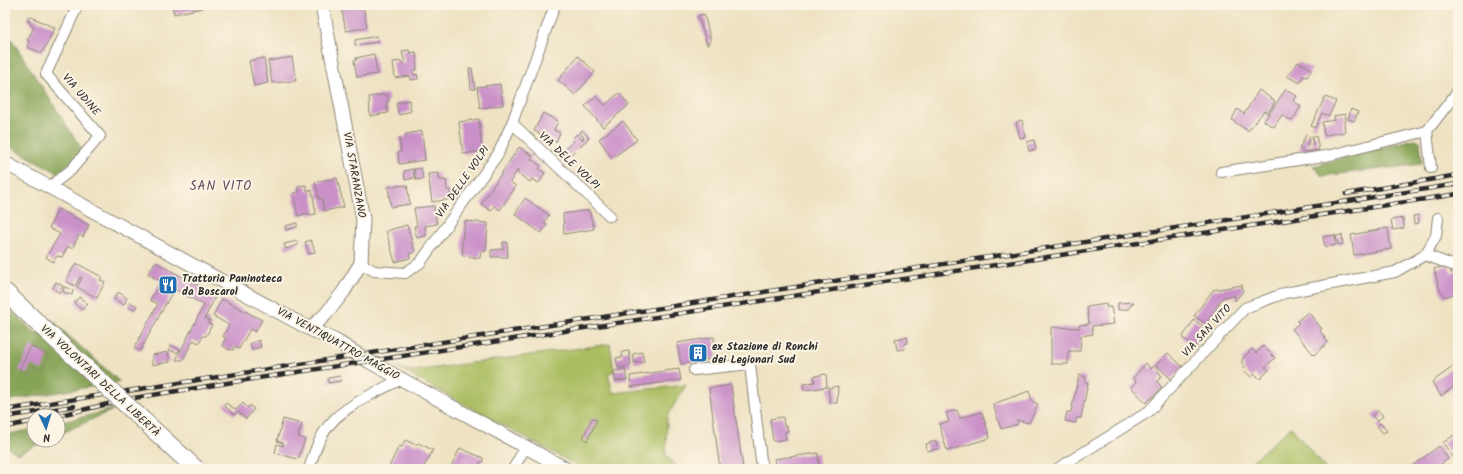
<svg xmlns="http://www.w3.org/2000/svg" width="1463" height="474" viewBox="0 0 1463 474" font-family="Kalam,sans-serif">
  <rect width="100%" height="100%" fill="#fcf5e5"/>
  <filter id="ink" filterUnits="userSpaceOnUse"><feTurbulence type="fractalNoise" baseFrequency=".025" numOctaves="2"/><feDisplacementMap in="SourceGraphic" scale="8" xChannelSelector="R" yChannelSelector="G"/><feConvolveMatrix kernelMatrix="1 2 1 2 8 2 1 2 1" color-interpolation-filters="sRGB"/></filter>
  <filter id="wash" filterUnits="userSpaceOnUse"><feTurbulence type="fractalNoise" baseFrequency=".012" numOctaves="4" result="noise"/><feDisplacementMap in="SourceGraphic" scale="16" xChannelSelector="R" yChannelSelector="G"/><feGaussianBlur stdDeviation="0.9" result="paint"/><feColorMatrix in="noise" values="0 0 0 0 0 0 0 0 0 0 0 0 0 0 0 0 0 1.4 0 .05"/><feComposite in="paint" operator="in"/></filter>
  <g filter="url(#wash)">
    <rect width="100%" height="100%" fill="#eee2c2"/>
    <path fill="#aabd61" stroke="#6a7446" d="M610,344L614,371L608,374L613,393L686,385L667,417L666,455L679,469H583L396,367L413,371Z
      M1291,427L1326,469H1243Z"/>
    <path fill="#87a457" stroke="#596841" d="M5,29L83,151L58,173L5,144Z
      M1414,139L1420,141L1422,164L1322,176L1313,166Z
      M5,305L36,334L51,320L120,382L5,401Z
      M115,409L58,435V423Z
      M34,429V440H47L18,454L5,446V435Z"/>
    <g id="blocks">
      <path fill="#ca91c9" d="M172,5H201L202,8L174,14Z
        M347,5H363L367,27L346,31L341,7Z
        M704,14L711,41L708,42L709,45H707L698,16Z
        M29,16L55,28L42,53L27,47L29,41L27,40L34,27L29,23L30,21H27Z
        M377,36L378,42L355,45V40Z
        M409,50L410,53L416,52L417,70L413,71L414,75L417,74L418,79L410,80V76L395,78L393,62L401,61L402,63H405L402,51Z
        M374,54L377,74L357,77L354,60H357L356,58Z
        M578,56L595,72L575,95L558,80Z
        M292,57L296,81L272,83L268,61Z
        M264,58L268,83L254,86L249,61Z
        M1298,62L1312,69L1307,77L1303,76L1300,83L1287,76Z
        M469,68H472L475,89H471Z
        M500,84L503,105L480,108L477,87Z
        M1286,89L1297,96L1293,101L1301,106L1292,121L1282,115L1274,127L1264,121Z
        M1259,90L1275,101L1268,113L1264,111L1248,131L1232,120L1237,109L1244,114Z
        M619,93L629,105L603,127L585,106L596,96L605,105Z
        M387,94L389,101L386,102L388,113L370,116L369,97Z
        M1325,97L1336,101L1329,116L1322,113L1315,128L1311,126Z
        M409,100L411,111L399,115L396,103Z
        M1351,109L1358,112L1354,121L1348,119Z
        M543,113L558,121L554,130L560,133L556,142L534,131Z
        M1345,114L1346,120L1344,121L1345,132L1324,135L1322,122L1335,120L1334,116Z
        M479,119L482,151L463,154L459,122Z
        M1022,120L1025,137L1020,138L1016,122Z
        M623,121L637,140L612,158L599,139Z
        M582,130L589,138L569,156L564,150L574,141L572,139L577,134L582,140L584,138L580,132Z
        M422,131L425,160L399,164L398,153L401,152L399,138L406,137V134Z
        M1306,135L1310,137L1307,146L1313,145L1312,136H1316L1319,150L1305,152L1299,149Z
        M1034,140L1036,149L1029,151L1027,142Z
        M519,147L533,156L531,159L541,166L539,169L545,173L539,183L532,179L530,182L517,173L518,169L510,182L516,186L500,210L494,206L491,211L481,204Z
        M421,168L423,179L416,180L414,169Z
        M413,169L414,178L405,180L404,171Z
        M439,173V180H446L447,190H450L452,199L432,202L428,174Z
        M337,178L344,207L324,211L322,199H319L315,182Z
        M306,185L307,191L312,190L316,214L310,215L309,213L298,216L293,193L299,192L298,186Z
        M407,185L410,204L391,207L388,187Z
        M525,198L549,215L544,223L547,225L541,233L515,214Z
        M434,206L437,224L425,226L426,236L417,238L414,226H417L414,208Z
        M58,209L89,225L83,237L79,235L72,249L68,246L62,257L57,256L53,262L46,257L60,234L49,228Z
        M589,210L594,229L564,234L563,214Z
        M1418,215L1419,223L1414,224L1413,216Z
        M1403,218L1404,228L1393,230L1391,220Z
        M465,221L488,223L486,251H481L480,258L463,256L462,240Z
        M297,223V227L286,230L285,226Z
        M407,225L415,252L409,254L410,258L395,262L386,231Z
        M1388,228L1391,249L1354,255L1351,235Z
        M1335,235L1336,245L1325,247L1323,237Z
        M1342,235L1343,244L1338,245L1336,236Z
        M311,240L315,252L309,254L305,242Z
        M297,241L298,245L286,249L284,244Z
        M503,242H507L508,257H491V250L503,249Z
        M155,262L216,295L205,318L210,320L208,323L212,325L206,336H203L199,343L193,340L183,360H176L204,305L174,289L140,351L134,348L158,304L150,300L161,281L148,274Z
        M76,263L102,277L100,280L105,282L97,298L77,287L82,278L80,277L75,286L66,281Z
        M1449,265L1451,273L1457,272L1458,284L1455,285L1457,293L1445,297L1440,291L1434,269Z
        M56,282L63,286L59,293L53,288Z
        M1242,285L1243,291L1235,301V296L1223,297L1206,324L1194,316L1213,290Z
        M64,287L73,290L72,295L63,292Z
        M118,292L127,298L124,305L114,299Z
        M79,297L88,304L82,310L74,303Z
        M222,299L262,320L255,332L250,329L239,349L235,346L233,350L230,349L229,350L222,345L226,338L223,337L229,325L213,316Z
        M130,302L137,306L134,310L128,307Z
        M1134,302L1128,309L1118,310V303Z
        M1106,304V307H1111L1114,324L1092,326L1093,334L1081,336L1080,351H1068V364H1051V327L1079,328V325L1089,324L1087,307Z
        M1308,312L1322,329L1320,331L1328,342L1314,355L1292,329L1299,323L1297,321Z
        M1194,320L1207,329L1195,346L1182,338Z
        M714,337L717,358L681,364L677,343Z
        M907,337L908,343L904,344L905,349L897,350L895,339Z
        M259,340L261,347L252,350L250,344Z
        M170,345L180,349L178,353L169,350Z
        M31,346L49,356L42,370L31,365L27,374L19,370Z
        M1263,346L1275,358L1265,367L1269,370L1260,379L1255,374L1251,377L1243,369L1245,367L1242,364V359L1252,349L1256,353Z
        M629,351L631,366L618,368L616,358L623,357L622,352Z
        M168,352L170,362L152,365V355Z
        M642,352L644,362L634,363L633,354Z
        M1168,353L1183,367L1171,379L1156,365Z
        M1146,363L1151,369L1154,366L1162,376L1157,381L1162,388L1146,403L1131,387L1136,382L1133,378Z
        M1458,363V383L1441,396L1432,382Z
        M625,369L627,380L615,381L614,371Z
        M679,369L681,380L631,387L630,376Z
        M826,374L827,387L804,390L803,384L815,382L814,376Z
        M1079,375L1086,377L1085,382L1088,383L1081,418H1077L1076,423L1065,421L1067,412H1071Z
        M340,376L341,381L328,383V378Z
        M731,385L743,469H720L709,388Z
        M838,386L837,403H830L828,388Z
        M1029,391L1032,401L1038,404L1029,423L1017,420L1018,424L1001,429L993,404Z
        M226,403L236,410L243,403L248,408L250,405L254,409L246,419L238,412L234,415L224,405Z
        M957,410L960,418L982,412L990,438L947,451L939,424L949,422L946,413Z
        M1378,410L1383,416L1377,421L1372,416Z
        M783,417L784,426H787L788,431L785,432L786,439L773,441L770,419Z
        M592,418L597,420L587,441L583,438Z
        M283,419L302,424L298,437L305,439L298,459L275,453L277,444L283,446V443L277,441Z
        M1380,423L1387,431L1383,433L1377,426Z
        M1458,432V454L1454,458L1443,443Z
        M405,440L416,445L418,443L433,450L423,469H388L399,446L402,447Z
        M936,441L938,449L927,451L926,444Z
        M1439,446L1448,459L1434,469H1408Z
        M460,448L483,458V461L480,463L478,469H450Z
        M818,453L819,466L776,469L774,459Z"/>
    </g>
  </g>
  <g filter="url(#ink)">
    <use href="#blocks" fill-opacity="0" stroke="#8c8676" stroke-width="1"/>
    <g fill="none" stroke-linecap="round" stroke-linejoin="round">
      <defs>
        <path id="minor" d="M512,123L610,216
          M1431,168L1427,131L1458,91
          M1221,172L1331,155L1427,131
          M49,187L71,170L100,136L46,74L78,5
          M1425,255L1458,267
          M361,263L374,271L405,273L420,263L498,154L512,123L555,5
          M694,370L750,364L762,469
          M309,469C314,453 319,437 330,424C346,405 379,391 401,379
          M513,469L525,448
          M1057,469L1148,412L1245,308L1285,293L1395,272L1425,255L1436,236L1438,218"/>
        <path id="tertiary" d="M5,163L310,329L336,341L370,362L566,469
          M310,329L326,314L344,291L361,263L363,219L322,5"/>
        <path id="primary" d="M5,292L43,328"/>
      </defs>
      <use href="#minor" stroke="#8c8676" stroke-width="12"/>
      <use href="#tertiary" stroke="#8c8676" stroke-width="15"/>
      <use href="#primary" stroke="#8c8676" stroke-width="19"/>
      <use href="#minor" stroke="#fff" stroke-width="10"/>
      <use href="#tertiary" stroke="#fff" stroke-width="13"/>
      <use href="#primary" stroke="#fff" stroke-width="17"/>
      <defs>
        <path id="rail" d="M1346,194L1458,175
          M5,410L1458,184
          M56,416L134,398L233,382L1458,194
          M5,417L74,406
          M5,427L34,421"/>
      </defs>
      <use href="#rail" stroke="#2b2b2b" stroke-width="4.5"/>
      <use href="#rail" stroke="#fcf5e5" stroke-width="3" stroke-dasharray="9" stroke-linecap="butt"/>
      <defs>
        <path id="primary-bridge" d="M43,328L196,469"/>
      </defs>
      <use href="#primary-bridge" stroke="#8c8676" stroke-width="19" stroke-linecap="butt"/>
      <use href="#primary-bridge" stroke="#fff" stroke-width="17"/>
    </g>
  </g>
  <defs>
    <symbol id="restaurant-square" viewBox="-11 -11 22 22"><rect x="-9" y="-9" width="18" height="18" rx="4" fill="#1f6fb2" stroke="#fcf5e5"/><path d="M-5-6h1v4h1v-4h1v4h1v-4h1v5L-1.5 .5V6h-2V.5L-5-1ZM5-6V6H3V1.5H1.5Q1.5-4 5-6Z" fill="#fff"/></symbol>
    <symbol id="building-square" viewBox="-11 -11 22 22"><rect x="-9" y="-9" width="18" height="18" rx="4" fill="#1f6fb2" stroke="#fcf5e5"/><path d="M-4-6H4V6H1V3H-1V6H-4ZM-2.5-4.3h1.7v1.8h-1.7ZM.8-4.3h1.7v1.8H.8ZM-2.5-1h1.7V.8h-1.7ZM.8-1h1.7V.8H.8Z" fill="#fff"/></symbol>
  </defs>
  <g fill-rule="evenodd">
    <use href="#restaurant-square" x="157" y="274" width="22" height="22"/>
    <use href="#building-square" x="687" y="342" width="22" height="22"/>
  </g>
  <g text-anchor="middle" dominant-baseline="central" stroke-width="4" stroke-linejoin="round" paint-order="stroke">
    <g font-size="11" fill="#2b2b2b" stroke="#fcf5e5">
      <text transform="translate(81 95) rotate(49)">VIA UDINE</text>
      <text transform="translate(569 161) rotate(43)">VIA DELE VOLPI</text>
      <text transform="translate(354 175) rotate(80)">VIA STARANZANO</text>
      <text transform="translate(463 182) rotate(-55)">VIA DELLE VOLPI</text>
      <text transform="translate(1207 331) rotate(-47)">VIA SAN VITO</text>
      <text transform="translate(338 344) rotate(29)">VIA VENTIQUATTRO MAGGIO</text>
      <text transform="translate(100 381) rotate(43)">VIA VOLONTARI DELLA LIBERTÀ</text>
    </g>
    <g font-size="11" font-weight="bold" fill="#2b2b2b" stroke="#fcf5e5" text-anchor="start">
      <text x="182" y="279">Trattoria Paninoteca<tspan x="182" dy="13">da Boscarol</tspan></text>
      <text x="712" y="347">ex Stazione di Ronchi<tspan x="712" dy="13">dei Legionari Sud</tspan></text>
    </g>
    <g font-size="13" letter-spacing="1" fill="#634f62" stroke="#fcf5e5">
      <text x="221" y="186">SAN VITO</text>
    </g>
  </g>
  <rect width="1463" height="474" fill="none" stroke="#fcf5e5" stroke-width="20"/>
  <g transform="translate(46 428) rotate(176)"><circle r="19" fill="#fcf5e5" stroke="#a8a49b"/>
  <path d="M0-3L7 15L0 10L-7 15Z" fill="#1f6fb2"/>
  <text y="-6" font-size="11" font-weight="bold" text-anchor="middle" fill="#2b2b2b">N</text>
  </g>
</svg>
